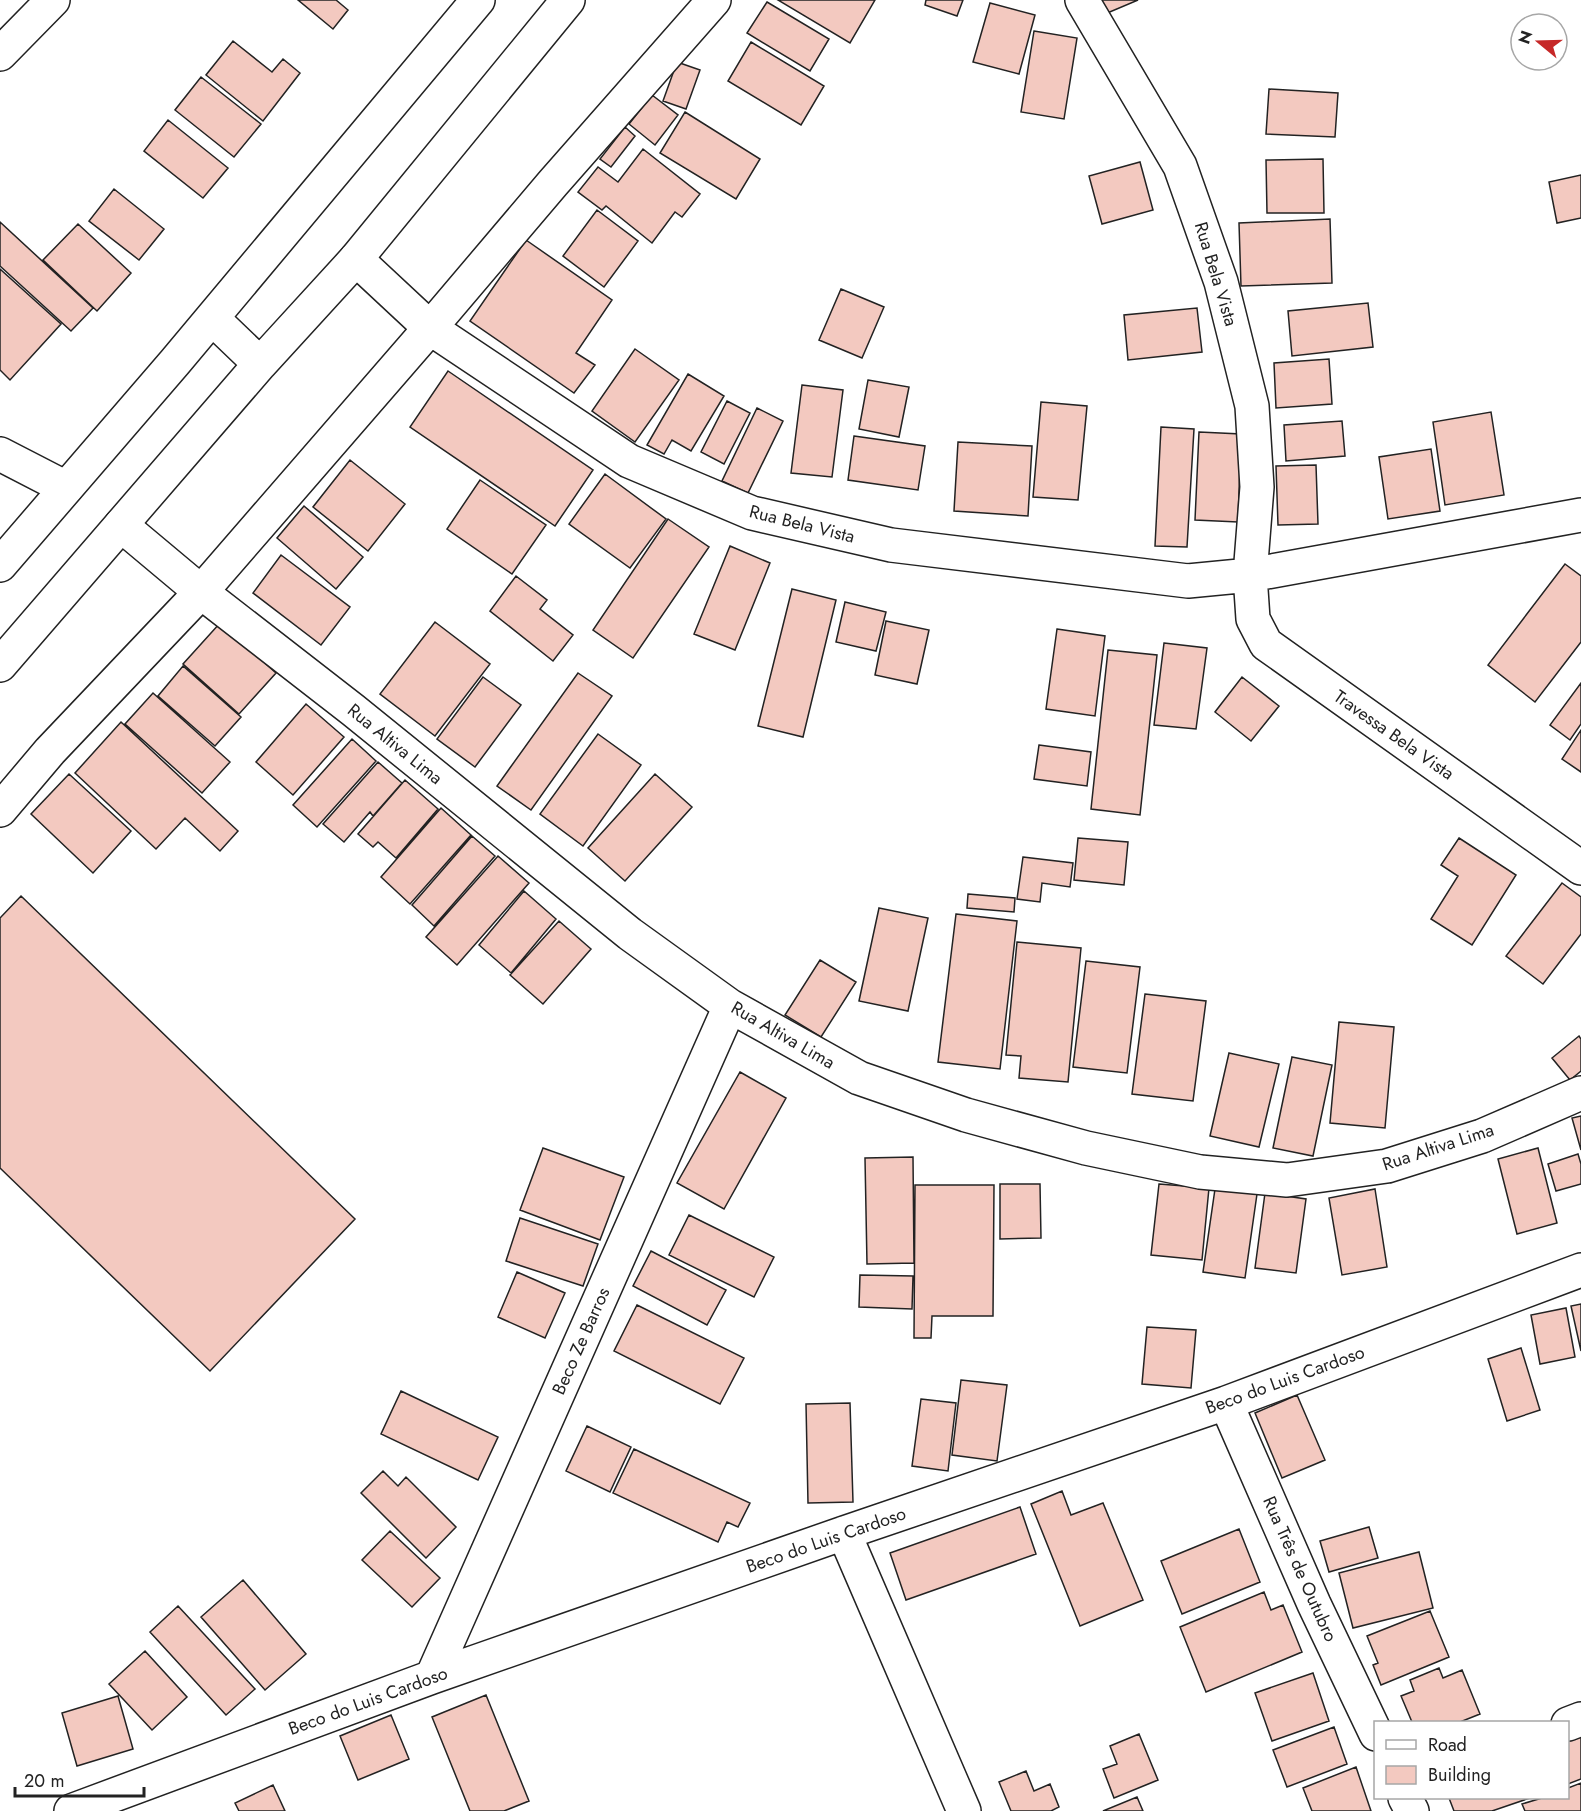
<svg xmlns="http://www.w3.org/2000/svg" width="1581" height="1811" viewBox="0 0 1581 1811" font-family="Jost,sans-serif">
  <rect width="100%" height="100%" fill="#fff"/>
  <path fill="#f3c9c0" stroke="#222" stroke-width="1.5" d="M298,0H336L348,10L333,29Z
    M778,0H875L850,43Z
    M926,0H963L957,16L925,5Z
    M1099,0H1138L1105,14Z
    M767,2L829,39L810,71L747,33Z
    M990,3L1035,15L1019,74L973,62Z
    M1034,31L1077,38L1064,119L1021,112Z
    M233,41L272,72L283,59L300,73L263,121L206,75Z
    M751,42L824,86L801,125L728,81Z
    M677,62L700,70L686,109L663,101Z
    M201,77L261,124L234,157L175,110Z
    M1269,89L1338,93L1335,137L1266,134Z
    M652,95L678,115L655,145L629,124Z
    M685,112L760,159L736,199L660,153Z
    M168,120L228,168L203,198L144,151Z
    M625,127L635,136L611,167L600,159Z
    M643,149L700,194L682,217L675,212L652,243L606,206L602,210L578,192L598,167L618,182Z
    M1323,159L1324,213H1267L1266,160Z
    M1140,162L1153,210L1102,224L1089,176Z
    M1581,175V218L1557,223L1549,182Z
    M114,189L164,229L139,260L89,221Z
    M597,210L638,241L604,287L563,256Z
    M1330,219L1332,283L1241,286L1239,223Z
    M0,222L93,308L71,331L0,266Z
    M78,224L131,273L97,311L43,260Z
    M526,240L612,300L576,353L595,365L574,393L470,321Z
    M0,269L61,324L10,380L0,370Z
    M841,289L884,307L862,358L819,340Z
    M1368,303L1373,347L1292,356L1288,311Z
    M1197,308L1202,352L1128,360L1124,315Z
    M635,349L679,380L635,442L592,411Z
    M1329,359L1332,404L1276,408L1274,363Z
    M448,371L593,470L555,526L410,427Z
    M688,374L724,396L691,451L672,440L664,454L647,445Z
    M868,380L909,387L899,437L859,429Z
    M802,385L843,390L832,477L791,473Z
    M727,401L750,413L724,464L701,452Z
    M1041,402L1087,406L1078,500L1033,497Z
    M757,408L783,421L748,493L722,481Z
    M1491,412L1504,495L1445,505L1433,422Z
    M1342,421L1345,456L1286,461L1284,425Z
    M1161,427L1194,429L1187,547L1155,546Z
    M1199,432L1241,434L1238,522L1195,520Z
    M854,436L925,446L918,490L848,480Z
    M958,442L1032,446L1028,516L954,511Z
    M1431,449L1440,511L1388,519L1379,457Z
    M350,460L405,504L368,551L313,507Z
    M1316,465L1318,524L1278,525L1276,466Z
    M605,474L666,519L630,568L569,524Z
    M480,480L546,525L512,574L447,529Z
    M304,506L363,557L336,589L277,538Z
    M668,519L709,547L633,658L593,630Z
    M730,546L770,563L735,650L694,634Z
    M281,555L350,607L321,645L253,593Z
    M1565,564L1581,576V642L1535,702L1488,665Z
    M516,576L547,600L540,609L573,635L553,661L490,611Z
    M792,589L836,600L803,737L758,726Z
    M845,602L886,612L876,651L836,642Z
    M886,621L929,630L917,684L875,675Z
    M435,622L490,664L435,736L380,694Z
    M220,623L276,673L239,714L183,664Z
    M1057,629L1105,636L1095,716L1046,709Z
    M1164,643L1207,648L1196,729L1154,725Z
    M1108,650L1157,655L1140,815L1091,809Z
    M183,666L241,717L215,746L158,696Z
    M578,673L612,696L531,810L497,786Z
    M483,677L521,705L475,767L437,739Z
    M1242,677L1279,706L1251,741L1215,712Z
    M1581,683V724L1570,740L1550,725Z
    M153,693L230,762L202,793L125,724Z
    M306,704L344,737L293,795L256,762Z
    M121,722L238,831L220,851L185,818L156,849L75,773Z
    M1581,730V772L1562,759Z
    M598,734L641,765L583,846L540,814Z
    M352,739L376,761L317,827L293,805Z
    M1039,745L1091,752L1087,786L1034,779Z
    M378,762L402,783L373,816L370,812L344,842L323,824Z
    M69,774L131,831L93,873L31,814Z
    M655,774L692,807L625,881L588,848Z
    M405,780L438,809L396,858L378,842L373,847L358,834Z
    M441,808L471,835L410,904L381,877Z
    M472,836L495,856L434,926L412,905Z
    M1078,838L1128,842L1124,885L1074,880Z
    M1459,838L1516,875L1472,945L1431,919L1458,876L1441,865Z
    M498,856L529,883L457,965L426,937Z
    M1023,857L1073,863L1070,887L1042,883L1040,902L1017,899Z
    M1562,883L1581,897V934L1543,984L1506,956Z
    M524,891L556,919L511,973L479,945Z
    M968,894L1015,898L1014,912L967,908Z
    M21,896L355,1219L210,1371L0,1168V918Z
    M879,908L928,918L908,1011L859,1001Z
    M956,914L1017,921L1000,1069L938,1062Z
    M559,921L591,949L543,1004L510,975Z
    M1017,942L1081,948L1068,1082L1019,1078L1021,1056L1006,1055Z
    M820,960L856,982L821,1037L785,1015Z
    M1086,961L1140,967L1127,1073L1073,1067Z
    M1145,994L1206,1001L1193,1101L1132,1094Z
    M1339,1022L1394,1027L1385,1128L1330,1123Z
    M1579,1036L1581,1039V1071L1570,1080L1552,1058Z
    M1229,1053L1279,1064L1259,1147L1210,1136Z
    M1292,1057L1332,1065L1313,1156L1273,1148Z
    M740,1072L786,1098L724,1209L677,1183Z
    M1581,1116V1150L1572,1118Z
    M543,1148L624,1177L600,1240L520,1210Z
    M1538,1148L1557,1223L1517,1234L1498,1159Z
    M1578,1154L1581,1164V1184L1556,1191L1548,1164Z
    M913,1157L914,1263L867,1264L865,1158Z
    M1000,1184H1040L1041,1238L1000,1239Z
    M1159,1184L1209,1188L1202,1260L1151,1255Z
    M915,1185H994L993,1316H932L931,1338H914Z
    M1215,1189L1257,1194L1245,1278L1203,1272Z
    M1375,1189L1387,1267L1342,1275L1329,1198Z
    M1265,1193L1306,1199L1296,1273L1255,1268Z
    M689,1215L774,1257L754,1297L669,1255Z
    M520,1218L598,1244L583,1286L506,1261Z
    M651,1251L726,1290L707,1325L633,1286Z
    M517,1272L565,1293L545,1338L498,1317Z
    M860,1275L913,1276L912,1309L859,1307Z
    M1581,1304V1351L1571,1306Z
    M637,1305L744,1358L720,1404L614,1351Z
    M1566,1308L1575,1357L1540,1364L1531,1315Z
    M1147,1327L1196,1330L1191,1388L1142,1384Z
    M1521,1348L1540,1410L1507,1421L1488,1359Z
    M961,1380L1007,1385L997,1461L952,1455Z
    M401,1391L498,1437L478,1480L381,1434Z
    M1297,1395L1325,1460L1282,1478L1255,1413Z
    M921,1399L956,1403L948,1471L912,1466Z
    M850,1403L853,1502L808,1503L806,1404Z
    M587,1426L631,1447L610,1492L566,1471Z
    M634,1449L750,1503L738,1527L727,1522L718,1542L613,1493Z
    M383,1471L398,1486L406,1477L456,1527L426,1558L361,1493Z
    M1062,1491L1071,1515L1103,1503L1143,1600L1080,1626L1031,1504Z
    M1020,1507L1036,1554L906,1600L890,1553Z
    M1369,1527L1378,1558L1329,1572L1320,1541Z
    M1239,1529L1260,1582L1182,1614L1161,1561Z
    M390,1531L440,1578L412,1607L362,1560Z
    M1419,1552L1433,1608L1353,1628L1339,1573Z
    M243,1580L306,1654L265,1690L201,1617Z
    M1264,1592L1271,1610L1283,1605L1302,1652L1206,1692L1180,1627Z
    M178,1606L255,1689L226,1715L150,1632Z
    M1430,1611L1449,1657L1381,1685L1373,1665L1378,1663L1367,1636Z
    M145,1651L187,1697L152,1730L109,1684Z
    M1439,1668L1443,1678L1462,1670L1480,1714L1460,1722H1412L1401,1696L1414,1691L1410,1680Z
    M1313,1673L1329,1721L1272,1741L1255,1693Z
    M486,1695L529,1801L504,1811H470L432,1717Z
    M118,1696L133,1749L77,1766L62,1713Z
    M391,1715L409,1759L358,1780L340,1736Z
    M1334,1727L1347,1764L1287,1787L1273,1750Z
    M1581,1731V1779L1568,1784V1736Z
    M1139,1734L1158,1780L1114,1798L1103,1769L1117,1764L1110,1746Z
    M1356,1767L1371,1811H1312L1303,1788Z
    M1026,1771L1034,1791L1050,1784L1059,1807L1051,1811H1011L999,1782Z
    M1581,1783V1811H1525L1522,1804L1542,1798H1568V1788Z
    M273,1785L285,1811H239L235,1803Z
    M1137,1797L1143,1811H1103Z
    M1449,1798H1530L1492,1811H1454Z"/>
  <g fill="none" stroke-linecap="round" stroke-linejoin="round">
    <defs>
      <path id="minor" d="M1082,0L1180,166L1221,282L1252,406L1257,487L1250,575L1253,619L1266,644L1581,868
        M0,54L53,0
        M356,259L430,328L629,461L752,513L891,545L1188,581L1250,575L1581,515
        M0,454L66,488
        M121,525L201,592L353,710L630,934L730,1006L859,1078L966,1115L1086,1148L1200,1172L1287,1180L1387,1166L1482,1136L1581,1093
        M0,810L50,751L201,592L430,328L553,183L714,0
        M1226,1403L1314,1604L1376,1734
        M844,1533L964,1811
        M432,1677L730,1006
        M1568,1724L1581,1719
        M1405,1798L1412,1811
        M71,1811L432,1677L844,1533L1226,1403L1581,1270"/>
      <path id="primary" d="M212,318L260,364
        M0,565L175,362L478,0
        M0,665L260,364L356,259L568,0"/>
    </defs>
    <use href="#minor" stroke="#222" stroke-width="36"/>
    <use href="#primary" stroke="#222" stroke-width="36"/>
    <use href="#minor" stroke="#fff" stroke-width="33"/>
    <use href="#primary" stroke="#fff" stroke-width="33"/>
  </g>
  <g text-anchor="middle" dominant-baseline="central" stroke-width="4.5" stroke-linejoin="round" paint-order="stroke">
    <g font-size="18" fill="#222" stroke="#fff">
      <text transform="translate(1216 274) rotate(73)">Rua Bela Vista</text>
      <text transform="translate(802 524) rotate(14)">Rua Bela Vista</text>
      <text transform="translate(1394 735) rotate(35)">Travessa Bela Vista</text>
      <text transform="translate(395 744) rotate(39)">Rua Altiva Lima</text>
      <text transform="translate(783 1035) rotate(30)">Rua Altiva Lima</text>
      <text transform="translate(1438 1147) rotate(-18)">Rua Altiva Lima</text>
      <text transform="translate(581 1341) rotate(-66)">Beco Ze Barros</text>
      <text transform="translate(1285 1380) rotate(-20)">Beco do Luis Cardoso</text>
      <text transform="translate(826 1540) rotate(-19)">Beco do Luis Cardoso</text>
      <text transform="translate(1300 1569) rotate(66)">Rua Três de Outubro</text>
      <text transform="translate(368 1701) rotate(-20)">Beco do Luis Cardoso</text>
    </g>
  </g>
  <rect x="1374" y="1721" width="195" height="78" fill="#ffffff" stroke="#a7a7a7" stroke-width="1.5"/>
  <rect x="1386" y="1740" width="30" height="9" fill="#ffffff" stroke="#a7a7a7" stroke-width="1.5"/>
  <text x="1428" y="1751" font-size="18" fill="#222222">Road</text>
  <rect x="1386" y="1766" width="30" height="18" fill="#f3c9c0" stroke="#a7a7a7" stroke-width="1.5"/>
  <text x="1428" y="1781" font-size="18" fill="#222222">Building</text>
  <g transform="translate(1539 42) rotate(289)"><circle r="28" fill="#ffffff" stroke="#a7a7a7" stroke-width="1.5"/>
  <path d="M0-4.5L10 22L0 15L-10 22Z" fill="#c62828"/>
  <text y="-9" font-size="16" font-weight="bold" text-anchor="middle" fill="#222222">N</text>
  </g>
  <path d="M15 1787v9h129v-9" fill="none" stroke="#222222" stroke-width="3"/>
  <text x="24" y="1787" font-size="18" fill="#222222" stroke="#ffffff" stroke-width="4.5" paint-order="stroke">20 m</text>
</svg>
